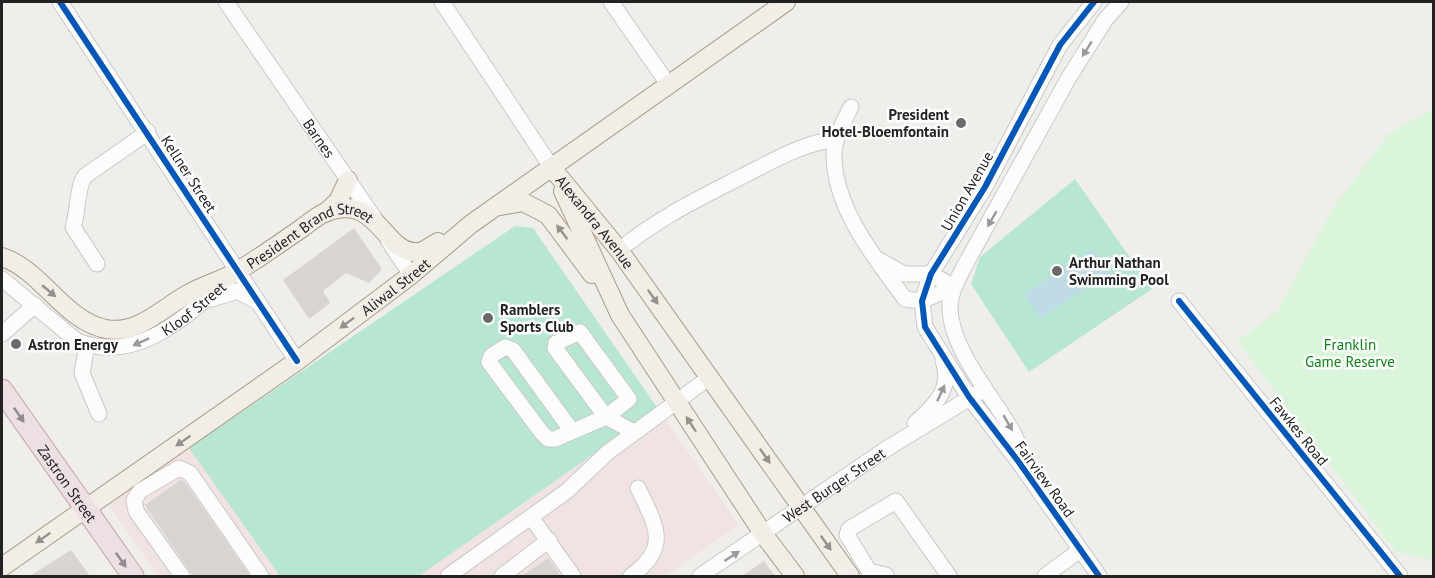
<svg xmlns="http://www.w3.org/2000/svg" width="1435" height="578" viewBox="0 0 1435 578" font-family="'PT Sans',sans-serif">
  <rect width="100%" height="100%" fill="#f0eeeb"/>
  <path fill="#f1e3e1" d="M658,409L739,525L665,576H419Z
    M189,448L280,576H158L108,504Z"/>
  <path fill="#daf5da" d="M1433,108V560L1396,552L1237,341L1278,310L1334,206L1388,134Z"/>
  <path fill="#b7e6d2" d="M1075,179L1152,289L1029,372L971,284L980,257Z
    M515,226L533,228L658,409L419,576H280L189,448Z"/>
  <path fill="#bfdbe3" d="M1093,249L1110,273L1040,319L1024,294Z"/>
  <path fill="#d7d4d2" d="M354,228L382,269L369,283L346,273L323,291L330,303L309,319L283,280Z
    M181,480L184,481L250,576H193L145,505Z
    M71,550L90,576H30Z
    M548,558L561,576H522Z
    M764,561L775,576H742Z"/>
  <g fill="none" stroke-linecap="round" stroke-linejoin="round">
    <defs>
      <g id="minor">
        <path d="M60,2L297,361"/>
        <path id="s1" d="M226,2L375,219"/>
        <path d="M442,2L552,168"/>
        <path d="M611,2L668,84"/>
        <path d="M1094,2L1060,45L985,187L931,274L922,301L925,327L969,397L1018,461L1099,576"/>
        <path d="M851,107C844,121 834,138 834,155C834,208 875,258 905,299L922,301L954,287"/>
        <path d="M388,240L411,275"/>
        <path d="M619,250C660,217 696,200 743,176C773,161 802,143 837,139"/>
        <path d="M879,260L904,274H931L954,287"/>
        <path d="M97,264L73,227C78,213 77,186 85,176L148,132"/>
        <path id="s2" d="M2,279L77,341C138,365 186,316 229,279"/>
        <path d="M212,299L237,291L256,301"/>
        <path d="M1179,301L1400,576"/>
        <path d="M2,334L35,305"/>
        <path d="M87,345L82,373L99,414"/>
        <path d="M915,423C935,405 953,389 943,360"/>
        <path d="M572,431L513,350L505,347L491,356L489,362L542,433L548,439H555L606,417L629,399L580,332L556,343L555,348L606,417L634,432"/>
        <path d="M1018,461V443L1013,432C993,396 948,347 950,304C951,290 959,277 965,265L1068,79L1105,20L1121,2"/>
        <path d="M531,517L573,576"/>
        <path d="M886,575L869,571L847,535L849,529L896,501L949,576"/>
        <path d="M182,576L136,511L134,500L140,491L179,468L190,473L261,576"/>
        <path d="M448,576L567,491L607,453L710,377"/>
        <path d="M502,576L549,540"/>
        <path d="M631,576C671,547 656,526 638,488"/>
        <path id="s3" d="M700,576L886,449L978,393"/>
        <path d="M1045,576L1080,550"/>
      </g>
      <g id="major">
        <path id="s4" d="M552,168L619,250L850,576"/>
        <path d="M563,191L620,315L764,535L795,576"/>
        <path d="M500,206L523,202L548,215L592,274"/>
        <path d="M325,213L338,201L348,180"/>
        <path id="s5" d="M2,257C42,270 63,320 106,329C138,335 162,308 188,294C205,284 225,280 241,269C262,256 282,242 302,228C309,223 317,216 324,213C378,190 383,255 418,252C424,252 432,245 438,242"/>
        <path id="s6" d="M2,567L297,361L411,275L471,224L786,2"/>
      </g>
      <g id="highway">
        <path id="s7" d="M2,390L133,576"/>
      </g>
    </defs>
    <use href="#minor" stroke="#c9c8c7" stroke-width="17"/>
    <use href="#major" stroke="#a79c86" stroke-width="20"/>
    <use href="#highway" stroke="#c5a2ac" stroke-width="23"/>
    <use href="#minor" stroke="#fdfcfc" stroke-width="15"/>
    <use href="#major" stroke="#f3ede7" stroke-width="18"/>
    <use href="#highway" stroke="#ece0e2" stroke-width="21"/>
    <defs>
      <path id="cycleway" d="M60,2L297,361
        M1094,2L1060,45L985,187L931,274L922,301L925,327L969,397L1018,461L1099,576
        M1179,301L1400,576"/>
    </defs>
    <use href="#cycleway" stroke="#fff" stroke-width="10"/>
    <use href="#cycleway" stroke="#0057b8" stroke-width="6"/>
  </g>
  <defs><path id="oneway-solid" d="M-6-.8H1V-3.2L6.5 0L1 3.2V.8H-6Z" transform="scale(1.5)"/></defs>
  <g fill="#9a9a9a">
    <use href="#oneway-solid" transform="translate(1087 49) rotate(122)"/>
    <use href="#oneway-solid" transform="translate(992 219) rotate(120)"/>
    <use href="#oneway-solid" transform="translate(141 342) rotate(156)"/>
    <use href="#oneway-solid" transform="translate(941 393) rotate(-65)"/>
    <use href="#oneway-solid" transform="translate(1008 423) rotate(60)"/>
    <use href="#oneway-solid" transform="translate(732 556) rotate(-33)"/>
  </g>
  <g fill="#95928e">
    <use href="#oneway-solid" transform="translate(562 232) rotate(-127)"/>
    <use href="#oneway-solid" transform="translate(49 291) rotate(40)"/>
    <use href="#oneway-solid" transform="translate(653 297) rotate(55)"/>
    <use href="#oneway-solid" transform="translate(347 323) rotate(143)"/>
    <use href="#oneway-solid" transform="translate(691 424) rotate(-123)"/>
    <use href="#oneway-solid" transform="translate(183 441) rotate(145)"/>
    <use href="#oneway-solid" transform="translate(765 456) rotate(55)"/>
    <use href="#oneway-solid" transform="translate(43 538) rotate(145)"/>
    <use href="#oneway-solid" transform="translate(826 543) rotate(55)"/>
  </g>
  <g fill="#918a8c">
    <use href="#oneway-solid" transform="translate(19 415) rotate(55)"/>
    <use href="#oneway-solid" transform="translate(121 560) rotate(55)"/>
  </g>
  <g fill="#6a6968" stroke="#fff" stroke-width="2">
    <circle cx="961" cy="123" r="6"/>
    <circle cx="1057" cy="271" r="6"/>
    <circle cx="488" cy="318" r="6"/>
    <circle cx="16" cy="344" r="6"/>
  </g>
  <g text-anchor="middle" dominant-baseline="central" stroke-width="5" stroke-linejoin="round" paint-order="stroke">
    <g font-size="15" font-weight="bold" fill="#222" stroke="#fff" text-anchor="start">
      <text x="949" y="114" text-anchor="end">President<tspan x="949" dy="17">Hotel-Bloemfontain</tspan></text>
      <text x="1069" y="262">Arthur Nathan<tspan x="1069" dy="17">Swimming Pool</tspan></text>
      <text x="500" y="309">Ramblers<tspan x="500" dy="17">Sports Club</tspan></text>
      <text x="28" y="344">Astron Energy</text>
    </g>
    <g font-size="15" fill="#222" stroke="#fff">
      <text stroke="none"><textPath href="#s1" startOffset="165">Barnes</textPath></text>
      <text transform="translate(189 174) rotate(57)">Kellner Street</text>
      <text transform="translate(967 191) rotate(-60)">Union Avenue</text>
      <text stroke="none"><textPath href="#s4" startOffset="69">Alexandra Avenue</textPath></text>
      <text stroke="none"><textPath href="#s5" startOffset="358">President Brand Street</textPath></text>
      <text stroke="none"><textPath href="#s6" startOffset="483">Aliwal Street</textPath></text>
      <text stroke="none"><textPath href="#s2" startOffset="225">Kloof Street</textPath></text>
      <text transform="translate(1299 431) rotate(51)">Fawkes Road</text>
      <text transform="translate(1045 479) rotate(54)">Fairview Road</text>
      <text stroke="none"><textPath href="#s7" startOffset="114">Zastron Street</textPath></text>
      <text stroke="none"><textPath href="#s3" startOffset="162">West Burger Street</textPath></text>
    </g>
    <g font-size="15" fill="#0c8416" stroke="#fff">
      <text x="1350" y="344">Franklin<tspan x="1350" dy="17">Game Reserve</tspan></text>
    </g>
  </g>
  <rect width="1435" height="578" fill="none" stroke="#222222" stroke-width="6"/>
</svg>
